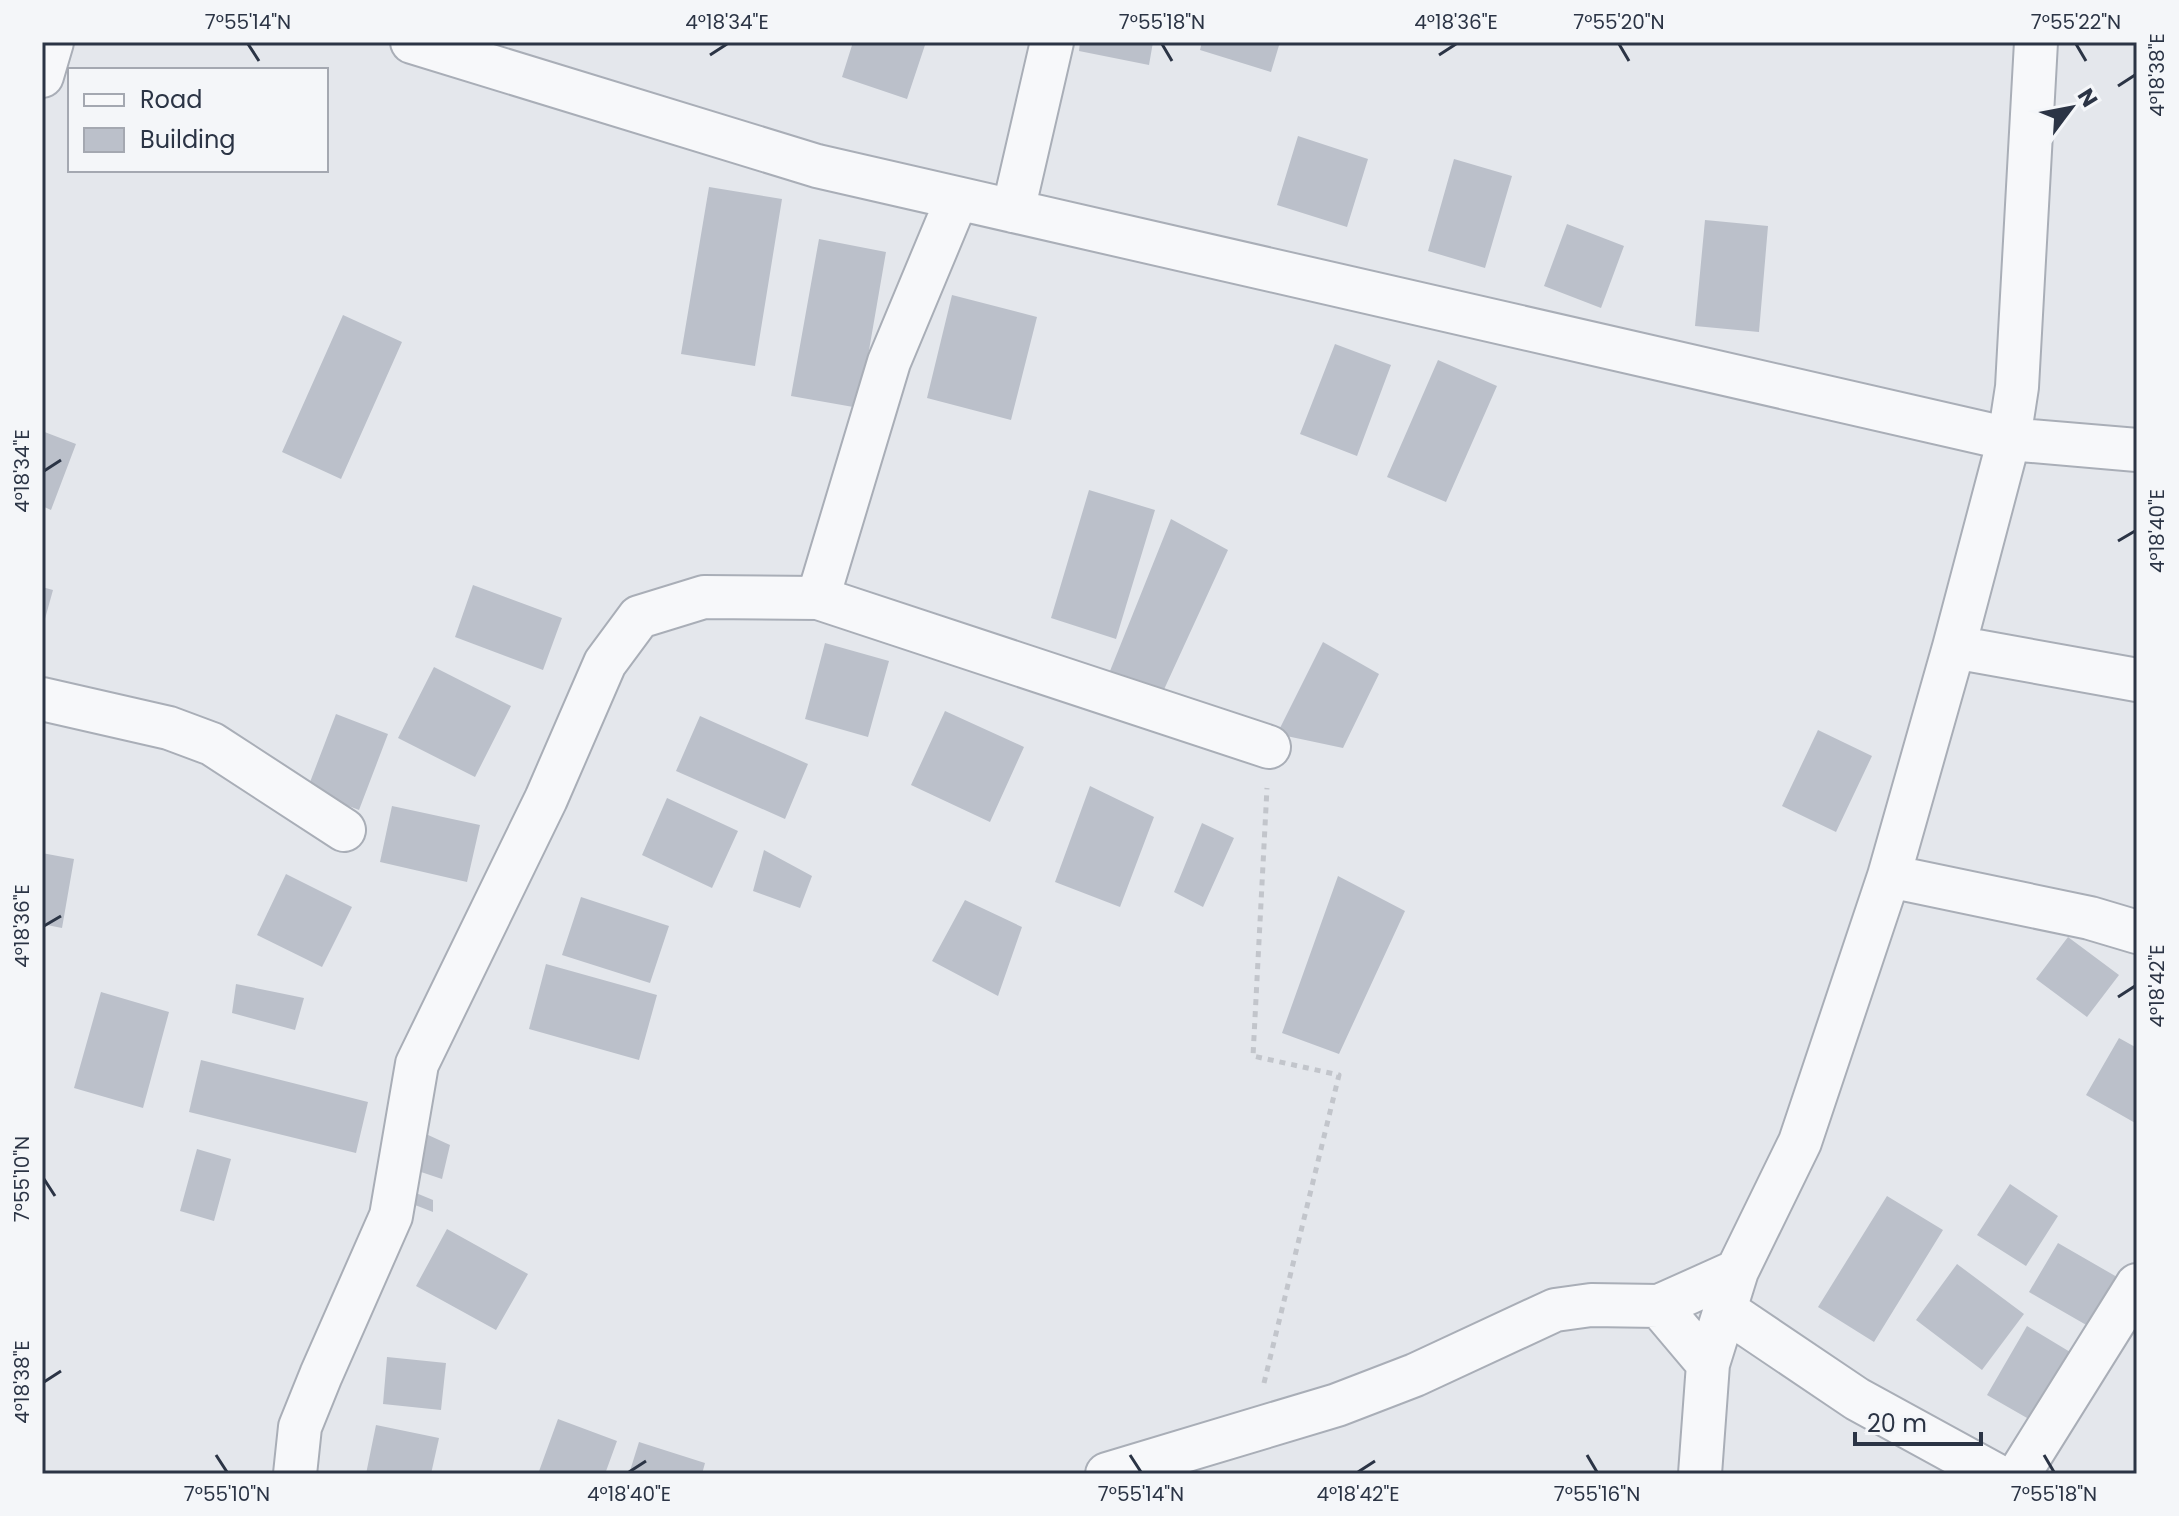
<svg xmlns="http://www.w3.org/2000/svg" width="2179" height="1516" viewBox="0 0 2179 1516" font-family="Poppins,sans-serif">
  <rect width="100%" height="100%" fill="#e4e7ec"/>
  <path fill="#bbc0ca" d="M853,42H926L907,99L842,77Z
    M1080,42H1153L1149,65L1079,51Z
    M1202,42H1280L1271,72L1200,50Z
    M1298,136L1368,159L1347,227L1277,205Z
    M1454,159L1512,176L1485,268L1428,251Z
    M709,187L782,199L755,366L681,354Z
    M1705,220L1768,226L1759,332L1695,326Z
    M1567,224L1624,246L1601,308L1544,286Z
    M819,239L886,252L859,408L791,396Z
    M952,295L1037,317L1011,420L927,398Z
    M343,315L402,342L341,479L282,452Z
    M1335,344L1391,365L1357,456L1300,434Z
    M1438,360L1497,386L1446,502L1387,477Z
    M42,431L76,444L51,510L42,506Z
    M1089,490L1155,510L1116,639L1051,618Z
    M1171,519L1228,550L1161,696L1110,671Z
    M473,585L562,618L543,670L455,637Z
    M42,587L53,590L43,626H42Z
    M1323,642L1379,674L1343,748L1277,734Z
    M825,643L889,661L868,737L805,719Z
    M434,667L511,706L475,777L398,738Z
    M945,711L1024,747L990,822L911,785Z
    M336,714L388,734L359,810L307,790Z
    M700,716L808,764L785,819L676,771Z
    M1818,730L1872,756L1836,832L1782,806Z
    M1090,786L1154,817L1120,907L1055,882Z
    M667,798L738,831L712,888L642,855Z
    M392,806L480,825L467,882L380,862Z
    M1202,823L1234,838L1203,907L1174,892Z
    M764,850L812,876L800,908L753,891Z
    M42,853L74,859L62,928L42,924Z
    M286,874L352,907L322,967L257,935Z
    M1338,876L1405,911L1339,1054L1282,1033Z
    M581,897L669,926L650,983L562,955Z
    M965,900L1022,927L998,996L932,961Z
    M2068,937L2119,975L2087,1017L2036,979Z
    M546,964L657,995L639,1060L529,1029Z
    M236,984L304,998L295,1030L232,1013Z
    M101,992L169,1012L143,1108L74,1088Z
    M2119,1038L2137,1048V1124L2086,1095Z
    M201,1060L368,1102L356,1153L189,1112Z
    M415,1129L450,1145L442,1179L406,1167Z
    M197,1149L231,1159L214,1221L180,1211Z
    M2010,1184L2058,1216L2026,1266L1977,1235Z
    M399,1186L433,1200V1212L397,1198Z
    M1887,1196L1943,1230L1874,1342L1818,1307Z
    M447,1229L528,1274L496,1330L416,1286Z
    M2058,1243L2124,1281L2095,1330L2029,1292Z
    M1957,1264L2024,1314L1982,1370L1916,1320Z
    M2027,1326L2085,1361L2046,1429L1987,1395Z
    M387,1357L446,1363L441,1410L383,1404Z
    M558,1419L617,1441L605,1474H538Z
    M376,1425L439,1438L431,1474H366Z
    M639,1442L705,1463L702,1474H629Z"/>
  <g fill="none" stroke-linecap="round" stroke-linejoin="round">
    <defs>
      <path id="minor" d="M412,42L817,166L2009,439L2137,450
        M42,76L52,42
        M1013,211L1052,42
        M818,598L889,362L957,199
        M1954,647L2137,680
        M42,699L169,728L212,744L344,830
        M1889,876L2090,918L2137,932
        M1659,1306L1708,1364
        M1725,1310L1857,1399L1994,1474
        M295,1474L300,1427L321,1375L391,1216L417,1064L546,799L605,663L639,617L704,597L818,598L1269,747
        M1107,1474L1337,1405L1415,1375L1555,1310L1591,1305L1659,1306L1737,1271
        M1700,1474L1708,1364L1737,1271L1800,1142L1889,876L1954,647L2009,439L2017,387L2036,42
        M2019,1474L2137,1285"/>
    </defs>
    <use href="#minor" stroke="#a9aeb7" stroke-width="46"/>
    <path stroke="#c2c5cb" stroke-width="5" stroke-dasharray="6 6" stroke-linecap="butt" d="M1264,1383L1339,1075L1253,1056L1267,788"/>
    <use href="#minor" stroke="#f7f8fa" stroke-width="42"/>
  </g>
  <path fill="none" stroke="#2b3445" stroke-width="3" d="M248,44L259,61M1162,44L1172,61M1619,44L1629,61M2076,44L2086,61M710,55L727,44M1439,55L1456,44M2118,86L2135,75M44,471L61,460M2118,541L2135,531M44,926L61,916M2118,997L2135,986M44,1179L55,1196M44,1382L61,1371M216,1455L227,1472M1130,1455L1141,1472M1587,1455L1597,1472M2044,1455L2054,1472M629,1472L646,1461M1358,1472L1375,1461"/>
  <rect width="2179" height="1516" fill="none" stroke="#f4f6f9" stroke-width="88"/>
  <rect x="68" y="68" width="260" height="104" fill="#f4f6f9" stroke="#a4a8b1" stroke-width="2"/>
  <rect x="84" y="94" width="40" height="12" fill="#f7f8fa" stroke="#a4a8b1" stroke-width="2"/>
  <text x="140" y="108" font-size="24" fill="#2b3445">Road</text>
  <rect x="84" y="128" width="40" height="24" fill="#bbc0ca" stroke="#a4a8b1" stroke-width="2"/>
  <text x="140" y="148" font-size="24" fill="#2b3445">Building</text>
  <g transform="translate(2071 108) rotate(58)" stroke="#f4f6f9" stroke-width="6" paint-order="stroke">
  <path d="M0-6L14 30L0 20L-14 30Z" fill="#2b3445"/>
  <text y="-12" font-size="22" font-weight="bold" text-anchor="middle" fill="#2b3445">N</text>
  </g>
  <path d="M1855 1432v12h126v-12" fill="none" stroke="#2b3445" stroke-width="4"/>
  <text x="1867" y="1432" font-size="24" fill="#2b3445" stroke="#f4f6f9" stroke-width="6" paint-order="stroke">20 m</text>
  <rect x="44" y="44" width="2091" height="1428" fill="none" stroke="#2b3445" stroke-width="3"/>
  <g font-size="20" text-anchor="middle" fill="#2b3445">
    <text x="248" y="29">7°55'14"N</text>
    <text x="727" y="29">4°18'34"E</text>
    <text x="1162" y="29">7°55'18"N</text>
    <text x="1456" y="29">4°18'36"E</text>
    <text x="1619" y="29">7°55'20"N</text>
    <text x="2076" y="29">7°55'22"N</text>
    <text transform="translate(2157 75) rotate(-90)" y="7">4°18'38"E</text>
    <text transform="translate(22 471) rotate(-90)" y="7">4°18'34"E</text>
    <text transform="translate(2157 531) rotate(-90)" y="7">4°18'40"E</text>
    <text transform="translate(22 926) rotate(-90)" y="7">4°18'36"E</text>
    <text transform="translate(2157 986) rotate(-90)" y="7">4°18'42"E</text>
    <text transform="translate(22 1179) rotate(-90)" y="7">7°55'10"N</text>
    <text transform="translate(22 1382) rotate(-90)" y="7">4°18'38"E</text>
    <text x="227" y="1501">7°55'10"N</text>
    <text x="629" y="1501">4°18'40"E</text>
    <text x="1141" y="1501">7°55'14"N</text>
    <text x="1358" y="1501">4°18'42"E</text>
    <text x="1597" y="1501">7°55'16"N</text>
    <text x="2054" y="1501">7°55'18"N</text>
  </g>
</svg>
